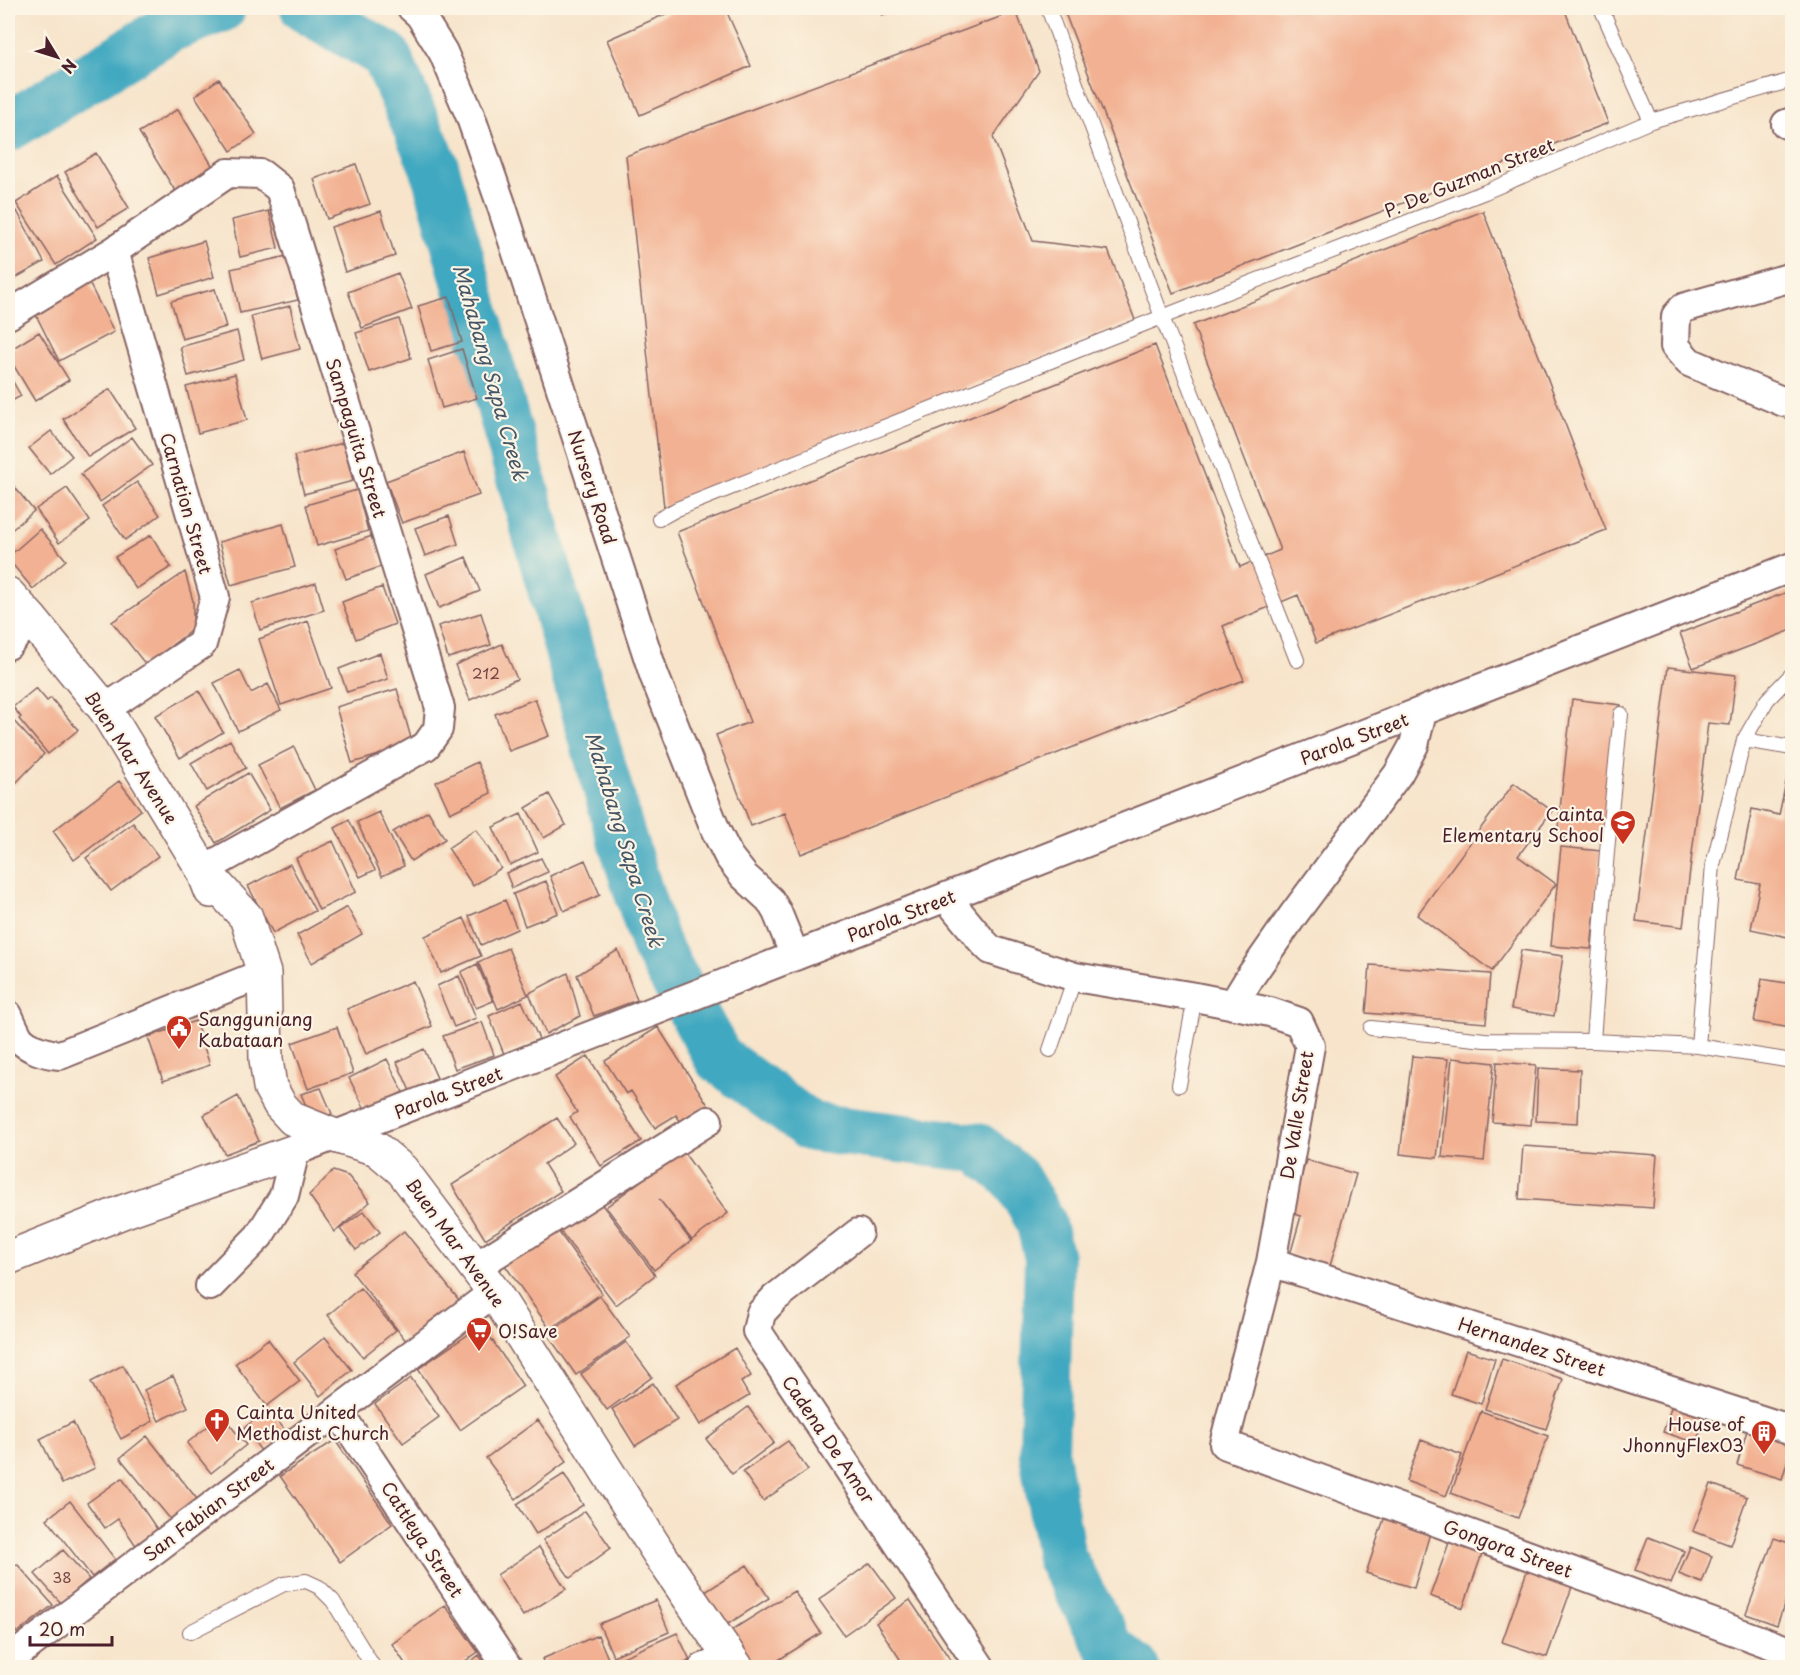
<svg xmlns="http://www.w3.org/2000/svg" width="1800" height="1675" viewBox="0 0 1800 1675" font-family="'Playpen Sans',sans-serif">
  <rect width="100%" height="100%" fill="#fcf5e5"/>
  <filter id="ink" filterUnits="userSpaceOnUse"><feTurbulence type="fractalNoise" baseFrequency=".0167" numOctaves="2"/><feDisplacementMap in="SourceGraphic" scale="12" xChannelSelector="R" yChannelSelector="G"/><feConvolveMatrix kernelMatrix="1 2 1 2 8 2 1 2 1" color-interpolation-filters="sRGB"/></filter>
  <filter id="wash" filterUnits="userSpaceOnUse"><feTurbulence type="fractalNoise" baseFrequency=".008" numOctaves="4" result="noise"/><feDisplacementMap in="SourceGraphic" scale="24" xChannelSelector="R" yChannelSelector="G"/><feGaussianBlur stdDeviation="1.35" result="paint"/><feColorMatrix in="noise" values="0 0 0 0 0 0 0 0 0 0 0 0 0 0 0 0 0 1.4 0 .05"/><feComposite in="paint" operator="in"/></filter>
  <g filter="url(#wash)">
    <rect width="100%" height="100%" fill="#f7e4cb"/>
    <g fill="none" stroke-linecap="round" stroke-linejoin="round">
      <path stroke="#40a8c0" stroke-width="50" d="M305,8L386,55L434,166L620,833L655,944L719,1059L811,1127L978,1148L1015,1178L1040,1220L1049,1258L1044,1454L1061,1558L1111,1649L1135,1668
        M8,127L169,28L221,8"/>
    </g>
    <g id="blocks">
      <path fill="#f2b192" d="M679,8H725L751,66L640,115L607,40Z
        M879,8H899L882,15Z
        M1063,8H1564L1608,123L1173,293Z
        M1016,11L1039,71L993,137L1033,241L1108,250L1135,320L664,507L626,156Z
        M219,79L256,134L231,151L195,96Z
        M178,109L215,170L177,194L139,132Z
        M96,153L129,208L98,227L65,172Z
        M356,164L370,204L327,219L314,179Z
        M57,176L97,238L56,265L16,203Z
        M17,211L44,262L12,280L8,272V215Z
        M269,211L278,248L240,257L232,220Z
        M381,211L395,256L345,272L331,227Z
        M1483,211L1606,530L1316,643L1298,595L1223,626L1244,680L801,854L785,813L751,826L716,735L750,722L677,532L1155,345L1240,567L1280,550L1193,325Z
        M204,241L214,277L159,294L149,258Z
        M287,256L298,300L240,313L231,269Z
        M398,273L412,309L362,328L348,292Z
        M87,279L114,332L59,361L32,307Z
        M215,289L226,327L182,339L171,301Z
        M449,297L462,342L431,351L418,306Z
        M290,306L300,349L262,359L251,316Z
        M399,319L411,358L369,372L356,333Z
        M237,331L244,360L188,376L180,347Z
        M39,332L69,380L35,401L8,356V351Z
        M462,349L477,398L442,408L428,360Z
        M8,373L21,396L8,403Z
        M235,374L247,420L198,433L186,387Z
        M110,389L135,428L88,457L63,419Z
        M51,431L72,456L50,474L29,448Z
        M132,437L152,465L100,502L81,474Z
        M343,443L353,481L304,494L294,456Z
        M464,452L479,495L402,523L386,481Z
        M8,470L13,477L8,482Z
        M137,482L160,515L125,540L102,506Z
        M13,485L34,511L8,533V489Z
        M67,488L90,521L59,543L36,509Z
        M357,490L368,531L317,546L306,505Z
        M449,516L458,544L425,556L415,528Z
        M283,524L295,567L231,585L219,542Z
        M40,529L66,560L33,589L8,559V557Z
        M151,535L171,567L136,589L115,557Z
        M372,536L383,566L346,579L335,549Z
        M466,557L480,591L439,608L426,574Z
        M185,572L193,601V629L146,665L112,622Z
        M316,583L324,610L260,630L252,603Z
        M382,587L395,624L356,639L342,602Z
        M1790,591L1792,597V630L1693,668L1680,633Z
        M481,613L491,645L448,658L438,626Z
        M308,621L331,688L281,705L259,639Z
        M502,644L517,679L470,700L455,665Z
        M380,653L388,679L347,692L339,669Z
        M1668,667L1736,675L1730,725L1708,723L1683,927L1636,921Z
        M240,670L251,693L268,684L281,710L238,731L214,683Z
        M36,688L47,701L51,698L78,730L48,754L19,719L21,717L13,707Z
        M397,689L413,745L352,763L336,707Z
        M199,691L223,732L180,758L155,716Z
        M535,699L549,736L509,751L495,714Z
        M1572,699L1621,705L1606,841L1557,837Z
        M10,717L44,754L14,785L8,778V720Z
        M230,740L246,768L207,791L191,763Z
        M294,747L315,790L280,808L258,765Z
        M477,762L491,793L450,813L436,782Z
        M1790,763L1792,764V938L1751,929L1760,884L1738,880L1752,809L1779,815Z
        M248,773L270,810L216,843L194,806Z
        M119,781L141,810L74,860L53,831Z
        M1514,783L1552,811L1518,856L1556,884L1492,971L1417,915Z
        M549,794L566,825L544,838L526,808Z
        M428,811L445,839L411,861L393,832Z
        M379,812L404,866L382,876L357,822Z
        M521,814L538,852L510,865L493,827Z
        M349,820L375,870L360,877L335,828Z
        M133,823L158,856L111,891L86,858Z
        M476,829L501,868L473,886L448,848Z
        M333,841L356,892L319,910L296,858Z
        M1561,847L1601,851L1591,949L1551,946Z
        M541,858L548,872L512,888L506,873Z
        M585,860L600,895L564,911L550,876Z
        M290,864L315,911L273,933L248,886Z
        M546,881L558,913L525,926L513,894Z
        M505,900L517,929L481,945L469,916Z
        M347,907L362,934L312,963L297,935Z
        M464,918L481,956L441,973L425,936Z
        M508,948L528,995L498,1009L478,962Z
        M618,950L637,1000L594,1016L577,975Z
        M1521,950L1563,956L1554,1016L1511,1009Z
        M477,964L493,1001L476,1008L461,972Z
        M1370,965L1490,974L1486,1023L1366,1013Z
        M568,973L580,1016L546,1034L529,993Z
        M459,976L476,1018L454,1027L437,986Z
        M1762,979L1792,984V1028L1754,1022Z
        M413,981L432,1026L366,1054L347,1009Z
        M522,1001L539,1039L504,1054L489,1016Z
        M195,1021L210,1065L163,1081L148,1037Z
        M482,1022L494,1055L455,1069L443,1036Z
        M337,1027L353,1073L308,1089L292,1043Z
        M658,1027L708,1105L681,1122L676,1115L655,1128L631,1091L626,1094L605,1061Z
        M424,1049L437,1078L410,1091L397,1062Z
        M588,1056L641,1141L601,1166L570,1117L577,1112L555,1077Z
        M1412,1056L1448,1059L1437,1158L1400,1154Z
        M1452,1058L1494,1063L1484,1161L1442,1157Z
        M387,1059L403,1092L366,1111L349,1078Z
        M1497,1062L1536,1065L1531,1125L1492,1122Z
        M1538,1068L1580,1070L1578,1123L1536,1121Z
        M321,1088L332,1114L312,1120L301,1094Z
        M238,1096L259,1141L225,1154L204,1115Z
        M557,1118L574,1143L544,1164L561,1191L485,1239L452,1185Z
        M1523,1146L1657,1155L1653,1208L1519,1199Z
        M682,1150L728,1213L692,1240L659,1199L691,1241L654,1270L606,1207Z
        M1306,1160L1356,1174L1330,1266L1290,1255L1301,1216L1291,1213Z
        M333,1171L348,1176L370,1202L335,1232L309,1195Z
        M597,1198L655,1275L616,1305L558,1228Z
        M364,1211L380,1232L356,1250L340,1229Z
        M556,1228L602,1293L550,1329L504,1264Z
        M404,1231L459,1300L407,1342L352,1272Z
        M360,1288L396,1330L363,1357L328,1315Z
        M600,1296L630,1337L576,1375L547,1334Z
        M482,1325L523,1386L460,1430L418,1369Z
        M325,1337L352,1370L320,1396L294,1362Z
        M268,1339L300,1381L267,1406L235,1364Z
        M626,1342L652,1377L607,1410L581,1374Z
        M735,1348L751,1376L741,1382L749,1396L700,1425L676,1384Z
        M1466,1350L1495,1359L1481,1404L1451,1394Z
        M1502,1359L1563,1379L1546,1429L1485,1409Z
        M123,1365L153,1421L121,1439L91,1382Z
        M173,1376L188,1407L159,1421L144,1390Z
        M411,1378L439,1417L403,1443L375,1404Z
        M653,1383L677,1420L635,1446L612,1409Z
        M1674,1399L1707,1410L1696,1443L1663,1432Z
        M748,1407L774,1443L732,1474L706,1439Z
        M269,1409L287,1433L262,1452L244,1428Z
        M1481,1411L1548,1436L1518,1518L1451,1493Z
        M222,1415L246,1445L211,1473L187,1443Z
        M538,1420L567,1461L516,1499L486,1458Z
        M73,1422L95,1468L62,1484L40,1439Z
        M1748,1427L1792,1440V1446L1782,1479L1737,1465Z
        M147,1436L197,1499L171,1520L120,1458Z
        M335,1440L392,1524L340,1562L280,1476Z
        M1421,1440L1462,1455L1446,1496L1406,1481Z
        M788,1441L808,1470L763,1501L743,1472Z
        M564,1474L583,1505L536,1534L517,1504Z
        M122,1478L159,1532L137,1547L118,1519L105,1528L87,1503Z
        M1711,1484L1747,1497L1730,1545L1693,1531Z
        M70,1501L115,1559L92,1577L47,1519Z
        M585,1511L611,1548L570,1578L543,1540Z
        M1385,1516L1430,1533L1414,1588L1366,1573Z
        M1648,1537L1684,1551L1671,1584L1635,1570Z
        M1774,1538L1792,1544V1583L1777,1625L1746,1614Z
        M1450,1540L1483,1551L1463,1608L1430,1596Z
        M539,1547L566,1589L523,1616L497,1575Z
        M1690,1547L1712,1556L1702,1583L1679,1574Z
        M63,1550L89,1579L61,1603L35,1574Z
        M870,1563L896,1598L844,1635L819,1600Z
        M17,1564L53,1605L17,1633L8,1622V1572Z
        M747,1565L769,1598L720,1629L699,1596Z
        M1528,1568L1573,1584L1547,1657L1502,1642Z
        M794,1591L821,1633L766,1668H749L727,1633Z
        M656,1600L669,1632L613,1656L599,1624Z
        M910,1600L956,1668H888L900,1659L876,1623Z
        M445,1605L478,1652L455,1668H408L392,1644Z
        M677,1633L690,1660L674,1668H620L616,1660Z
        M598,1635L612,1668H546L542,1659Z
        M479,1655L488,1668H463Z
        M331,1663L333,1668H318V1667Z"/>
    </g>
  </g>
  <g filter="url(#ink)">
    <use href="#blocks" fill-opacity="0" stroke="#876463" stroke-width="1.5"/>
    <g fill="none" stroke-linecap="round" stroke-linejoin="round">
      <defs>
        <path id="lane" d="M1048,8L1162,317L1297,660
          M1601,8L1651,121
          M659,519L677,509L1162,317L1485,192L1651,121L1792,80
          M1744,740L1792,748
          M1371,1028L1485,1040L1593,1041L1698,1046L1792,1061
          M1593,1041L1607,851L1621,714
          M1698,1046L1713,865L1744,740L1767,700L1792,674
          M1050,1050L1075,977
          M1179,1085L1195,997
          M190,1632L284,1584L306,1581L319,1587L333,1601L374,1668"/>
        <path id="street" d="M412,8L420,15L443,52L470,115L501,204L654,675L716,831L729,857L744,876L770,900L777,912L795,956
          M1786,124L1792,122
          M1792,277L1683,308L1676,316L1675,346L1689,362L1784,402L1792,404
          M8,315L114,251L228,173L261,174L280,189L440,708L438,729L426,746L203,870
          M8,645L31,619
          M105,709L202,644L215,597L114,251
          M946,897L983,942L991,950L1075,977L1195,997L1270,1012L1299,1022L1310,1046L1271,1262L1224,1444L1792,1652
          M1233,1005L1250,977L1294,914L1398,774L1414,745L1422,712
          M8,1015C11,1022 15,1031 19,1038C28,1049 47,1054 60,1055L264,973
          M858,1233L775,1298L761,1313L757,1331L981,1668
          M1271,1262L1792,1430
          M475,1267L708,1121
          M210,1286L259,1236L284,1196L295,1151L1792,567
          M338,1411L508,1668
          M8,1661L494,1292
          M703,1668L730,1658"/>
        <path id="secondary" d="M8,594L31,619L105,709L203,870L211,891
          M203,870L246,917L264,973L266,1059L270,1087L280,1105L293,1119L335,1136L377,1149L402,1170L494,1292L658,1552L737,1668
          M8,1258L125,1211L295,1151"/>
      </defs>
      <use href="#lane" stroke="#876463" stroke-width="16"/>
      <use href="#street" stroke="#876463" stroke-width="32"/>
      <use href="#secondary" stroke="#876463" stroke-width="36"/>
      <use href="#lane" stroke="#fff" stroke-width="14"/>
      <use href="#street" stroke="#fff" stroke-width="28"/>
      <use href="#secondary" stroke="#fff" stroke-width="33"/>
    </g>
  </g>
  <defs>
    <symbol id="school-pin" viewBox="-11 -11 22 30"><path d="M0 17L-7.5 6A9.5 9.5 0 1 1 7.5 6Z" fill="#c8321e" stroke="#fcf5e5"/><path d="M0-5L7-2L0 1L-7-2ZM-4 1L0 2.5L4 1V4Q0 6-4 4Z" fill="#fff"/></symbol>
    <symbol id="civic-pin" viewBox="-11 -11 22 30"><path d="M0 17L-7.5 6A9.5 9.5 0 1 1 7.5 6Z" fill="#c8321e" stroke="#fcf5e5"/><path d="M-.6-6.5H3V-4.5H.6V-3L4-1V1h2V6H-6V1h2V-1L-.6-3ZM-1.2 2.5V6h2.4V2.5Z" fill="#fff"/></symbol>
    <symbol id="supermarket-pin" viewBox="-11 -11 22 30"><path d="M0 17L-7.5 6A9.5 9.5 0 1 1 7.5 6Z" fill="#c8321e" stroke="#fcf5e5"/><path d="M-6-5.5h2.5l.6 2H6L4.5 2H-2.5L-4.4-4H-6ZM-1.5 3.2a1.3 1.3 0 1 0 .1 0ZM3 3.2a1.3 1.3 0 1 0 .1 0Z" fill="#fff"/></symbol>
    <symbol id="church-pin" viewBox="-11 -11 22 30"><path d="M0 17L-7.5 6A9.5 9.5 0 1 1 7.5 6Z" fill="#c8321e" stroke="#fcf5e5"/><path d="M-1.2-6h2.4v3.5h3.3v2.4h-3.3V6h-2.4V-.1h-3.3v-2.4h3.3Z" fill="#fff"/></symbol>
    <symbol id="building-pin" viewBox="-11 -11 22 30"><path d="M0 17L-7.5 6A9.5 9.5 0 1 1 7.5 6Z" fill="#c8321e" stroke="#fcf5e5"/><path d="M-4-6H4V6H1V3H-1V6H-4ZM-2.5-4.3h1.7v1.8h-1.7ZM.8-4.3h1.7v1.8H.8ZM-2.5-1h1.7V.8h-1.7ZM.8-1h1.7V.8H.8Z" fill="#fff"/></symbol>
  </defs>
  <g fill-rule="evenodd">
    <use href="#school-pin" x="1608" y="808" width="30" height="40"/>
    <use href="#civic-pin" x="164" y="1013" width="30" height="40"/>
    <use href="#supermarket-pin" x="464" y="1315" width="30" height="40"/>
    <use href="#church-pin" x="202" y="1406" width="30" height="40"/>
    <use href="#building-pin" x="1749" y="1418" width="30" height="40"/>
  </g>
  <g text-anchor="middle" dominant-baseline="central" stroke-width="4.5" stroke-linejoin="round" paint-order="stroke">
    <g font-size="15" fill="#744445">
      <text x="486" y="672">212</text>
      <text x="62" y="1576">38</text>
    </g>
    <g font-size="18" fill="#4a1f2b" stroke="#fcf5e5">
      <text transform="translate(1469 177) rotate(-22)">P. De Guzman Street</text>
      <text transform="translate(357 438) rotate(73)">Sampaguita Street</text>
      <text transform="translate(593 487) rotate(72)">Nursery Road</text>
      <text transform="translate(187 503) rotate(74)">Carnation Street</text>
      <text transform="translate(1354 738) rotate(-21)">Parola Street</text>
      <text transform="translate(132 757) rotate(57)">Buen Mar Avenue</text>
      <text transform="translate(901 915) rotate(-21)">Parola Street</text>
      <text transform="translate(448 1092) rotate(-21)">Parola Street</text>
      <text transform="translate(1296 1115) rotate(-81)">De Valle Street</text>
      <text transform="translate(456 1242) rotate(54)">Buen Mar Avenue</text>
      <text transform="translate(1532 1346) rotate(18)">Hernandez Street</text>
      <text transform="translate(829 1439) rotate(56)">Cadena De Amor</text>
      <text transform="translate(208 1509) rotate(-37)">San Fabian Street</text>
      <text transform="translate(423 1539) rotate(57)">Cattleya Street</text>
      <text transform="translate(1508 1548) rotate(20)">Gongora Street</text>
    </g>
    <g font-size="18" fill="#4a1f2b" stroke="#fcf5e5" text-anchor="start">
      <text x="1604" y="813" text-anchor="end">Cainta<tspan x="1604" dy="21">Elementary School</tspan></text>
      <text x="198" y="1018">Sangguniang<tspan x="198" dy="21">Kabataan</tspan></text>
      <text x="498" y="1330">O!Save</text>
      <text x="236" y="1411">Cainta United<tspan x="236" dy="21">Methodist Church</tspan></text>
      <text x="1744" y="1423" text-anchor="end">House of<tspan x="1744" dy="21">JhonnyFlex03</tspan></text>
    </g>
    <g font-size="20" font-style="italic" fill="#465667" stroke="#fcf5e5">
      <text transform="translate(491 372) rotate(74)">Mahabang Sapa Creek</text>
      <text transform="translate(625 839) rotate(73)">Mahabang Sapa Creek</text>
    </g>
  </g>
  <rect width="1800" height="1675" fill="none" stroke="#fcf5e5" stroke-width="30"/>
  <g transform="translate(57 57) rotate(128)" stroke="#fcf5e5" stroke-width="4.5" paint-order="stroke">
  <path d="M0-4.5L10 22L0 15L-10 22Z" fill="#4a1f2b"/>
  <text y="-9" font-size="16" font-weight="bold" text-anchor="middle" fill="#4a1f2b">N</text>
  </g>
  <path d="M30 1636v9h82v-9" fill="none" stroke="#4a1f2b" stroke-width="3"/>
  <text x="39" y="1636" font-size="18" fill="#4a1f2b" stroke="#fcf5e5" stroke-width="4.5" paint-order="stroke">20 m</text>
</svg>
